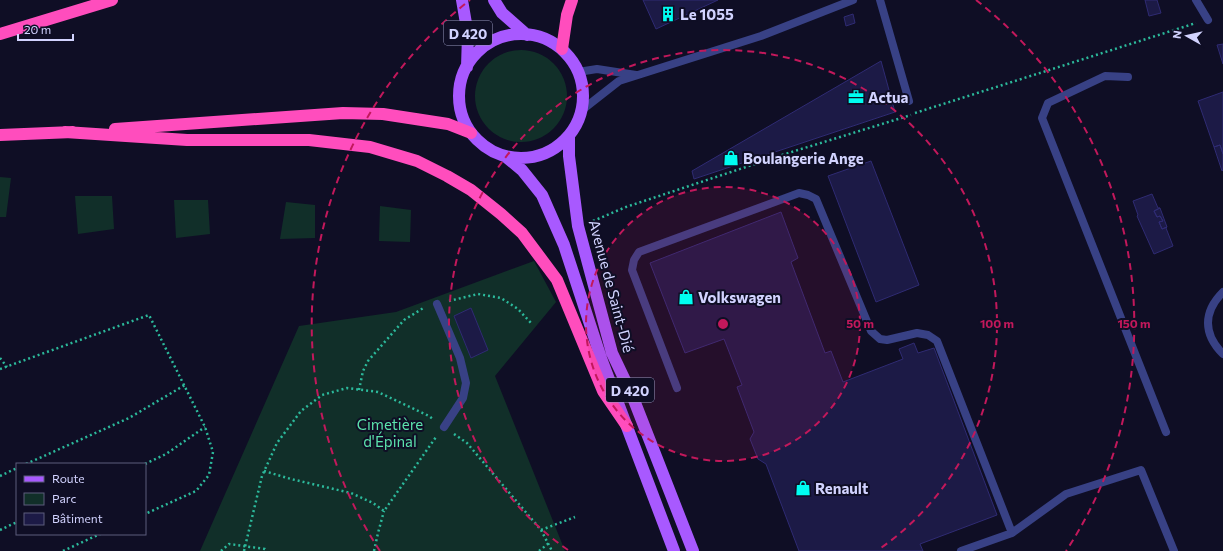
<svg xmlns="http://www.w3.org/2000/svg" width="1223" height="551" viewBox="0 0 1223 551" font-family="Commissioner,sans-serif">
  <rect width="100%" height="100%" fill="#0f0e25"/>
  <path fill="#112f29" d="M475 96a46 46 0 1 1 92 0a46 46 0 1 1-92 0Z
    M0,177L11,178L6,217H0Z
    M75,196H112L114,229L78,234Z
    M174,200H208L210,234L176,238Z
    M286,202L315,205V238L280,239Z
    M380,206L411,210L410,242L379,241Z
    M534,261L556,302L495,376L565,551H200L299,326L396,312Z"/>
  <path fill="#1c1a46" stroke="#2f2b73" d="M643,0H718L656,29Z
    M1145,0H1157L1161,13L1149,16Z
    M853,14L855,23L846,26L844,17Z
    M1223,44V64L1217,45Z
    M881,61L895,112L694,179L692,171Z
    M1223,92V154L1220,145L1214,147L1198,101Z
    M1220,145L1223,154V170L1222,171L1214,147Z
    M871,161L919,285L876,302L828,176Z
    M1152,194L1158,208H1160L1154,211L1157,217L1160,216L1163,221L1159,222L1162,229L1167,227L1166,228L1173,246L1154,254L1137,216L1138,215L1133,201Z
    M1160,208L1167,227L1162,229L1159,222L1163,221L1160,216L1157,217L1154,211Z
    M781,212L798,258L791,262L825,353L831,351L843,382L903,359L899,349L914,343L918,353L934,348L997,515L920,544L923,551H799L766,464L758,459L750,439L754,432L737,387L742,385L724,339L685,353L650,263Z
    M471,308L488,350L471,358L454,316Z"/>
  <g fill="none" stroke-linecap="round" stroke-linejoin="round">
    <path stroke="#2cb99b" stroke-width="2.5" stroke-dasharray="2 3" stroke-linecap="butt" d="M915,113L1196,23
      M593,221L626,207L782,155L911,115
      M449,301L478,294L501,298L518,309L531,323
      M0,358L7,367
      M0,369L149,315L205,427L213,452L209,475L196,491L145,514
      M359,390L363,371L368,361L404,320L425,307
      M454,434L467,443L541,530L552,551
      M26,464L129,418L185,385
      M145,464L166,454L205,427
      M264,471L291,479L351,493L373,503L384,511L436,437
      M0,476L17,468
      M0,530L17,522
      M541,530L575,517
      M63,551L100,534
      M221,551L229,544L265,549L267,551
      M244,551L262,476L277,443L301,411L322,395L347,388L378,392L429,416L434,420
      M374,551L378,533L384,511
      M539,551L549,543"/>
    <path stroke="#384185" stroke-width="8" d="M880,0L909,101
      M1196,0L1208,20
      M578,72L597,69L636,75
      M1128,77L1105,76L1048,103L1042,118L1166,432
      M582,110L619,81L761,36L853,0
      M677,388L632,270L634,260L639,252L799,193L808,195L816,199L871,331L880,339L887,340L917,333L928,335L937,341L1012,533L961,551
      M1012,533L1066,494L1141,470L1174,551"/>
    <path stroke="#384185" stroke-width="8" d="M1223,292C1203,312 1203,334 1223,354
      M437,304L460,358L466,383L463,398L444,427"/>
    <path stroke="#a859ff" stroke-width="12" d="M462,0L468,35L467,67
      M494,0L502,13L527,35
      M459 96a62 62 0 1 1 124 0a62 62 0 1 1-124 0Z
      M569,136V156L578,226L612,353L632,395L693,551
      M505,156L522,170L542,195L564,245L602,361L674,551"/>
    <path stroke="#ff4dbd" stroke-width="12" d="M0,34L112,0
      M562,49L567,15L572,0
      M115,129L343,113L383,114L448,124L471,133
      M65,132L187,140H309L370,147L417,161L447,176L471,190L501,214L522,233L557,280L603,391L627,426
      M0,135L73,132"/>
  </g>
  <circle cx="723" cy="324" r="137" fill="#c2185b" fill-opacity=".12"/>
  <g fill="none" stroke="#c2185b" stroke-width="2" stroke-dasharray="7 5">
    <circle cx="723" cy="324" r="137"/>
    <path d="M568 550A274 274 0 1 1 878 550"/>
    <path d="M380 551A411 411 0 0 1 470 0M976 0A411 411 0 0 1 1066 551"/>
  </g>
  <defs>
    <symbol id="building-bare" viewBox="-9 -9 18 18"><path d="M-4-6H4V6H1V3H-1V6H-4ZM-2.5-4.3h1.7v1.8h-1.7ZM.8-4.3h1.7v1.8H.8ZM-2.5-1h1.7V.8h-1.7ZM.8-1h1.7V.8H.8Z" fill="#00fdf1" stroke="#0f0e25" stroke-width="2.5" paint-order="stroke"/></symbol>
    <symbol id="office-bare" viewBox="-9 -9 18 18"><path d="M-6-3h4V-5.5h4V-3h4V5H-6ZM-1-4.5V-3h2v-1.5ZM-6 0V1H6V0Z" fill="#00fdf1" stroke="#0f0e25" stroke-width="2.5" paint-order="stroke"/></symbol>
    <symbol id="shop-bare" viewBox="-9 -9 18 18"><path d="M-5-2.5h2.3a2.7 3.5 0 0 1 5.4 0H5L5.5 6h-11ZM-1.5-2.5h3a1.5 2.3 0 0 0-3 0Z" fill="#00fdf1" stroke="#0f0e25" stroke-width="2.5" paint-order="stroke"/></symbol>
  </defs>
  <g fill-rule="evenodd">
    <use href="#building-bare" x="657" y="3" width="22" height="22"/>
    <use href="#office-bare" x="845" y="86" width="22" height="22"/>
    <use href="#shop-bare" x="720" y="147" width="22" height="22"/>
    <use href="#shop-bare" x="675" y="286" width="22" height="22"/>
    <use href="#shop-bare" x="792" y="477" width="22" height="22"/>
  </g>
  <g text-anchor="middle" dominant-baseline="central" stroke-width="4" stroke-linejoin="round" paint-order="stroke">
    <g fill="#0f0e25" stroke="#9898be" stroke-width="1">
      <rect x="444" y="21" width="48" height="24" rx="3"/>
      <rect x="606" y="378" width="48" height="24" rx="3"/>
    </g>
    <g font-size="14" font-weight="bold" fill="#d2d3ff">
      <text x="468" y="33">D 420</text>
      <text x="630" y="390">D 420</text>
    </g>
    <g font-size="15" font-weight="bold" fill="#d2d3ff" stroke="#0f0e25" text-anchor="start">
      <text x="680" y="14">Le 1055</text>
      <text x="868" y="97">Actua</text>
      <text x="743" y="158">Boulangerie Ange</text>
      <text x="698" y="297">Volkswagen</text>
      <text x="815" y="488">Renault</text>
    </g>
    <g font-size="15" fill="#d2d3ff" stroke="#0f0e25">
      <text transform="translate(612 286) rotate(75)">Avenue de Saint-Dié</text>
    </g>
    <g font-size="15" fill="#5be2ac" stroke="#0f0e25">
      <text x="390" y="424">Cimetière<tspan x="390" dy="17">d'Épinal</tspan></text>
    </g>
  </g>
  <circle cx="723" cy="324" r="6" fill="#c2185b" stroke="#0f0e25" stroke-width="2"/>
  <g font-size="12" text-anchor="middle" font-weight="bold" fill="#c2185b" stroke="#0f0e25" stroke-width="4" stroke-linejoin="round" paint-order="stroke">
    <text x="860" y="328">50 m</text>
    <text x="997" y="328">100 m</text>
    <text x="1134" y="328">150 m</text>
  </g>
  <rect x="16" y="463" width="130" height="72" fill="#0f0e25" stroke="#5d5d7c"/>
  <rect x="24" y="476" width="20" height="6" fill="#a859ff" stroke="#5d5d7c"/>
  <text x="52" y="483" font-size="12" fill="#d2d3ff">Route</text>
  <rect x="24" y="493" width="20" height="12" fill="#112f29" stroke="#5d5d7c"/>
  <text x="52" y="503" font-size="12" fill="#d2d3ff">Parc</text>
  <rect x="24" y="513" width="20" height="12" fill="#1c1a46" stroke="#5d5d7c"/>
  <text x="52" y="523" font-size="12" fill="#d2d3ff">Bâtiment</text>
  <g transform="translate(1187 36) rotate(278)" stroke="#0f0e25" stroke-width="3" paint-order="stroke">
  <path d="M0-3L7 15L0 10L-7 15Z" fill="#d2d3ff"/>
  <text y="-6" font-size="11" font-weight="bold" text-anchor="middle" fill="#d2d3ff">N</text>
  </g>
  <path d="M18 34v6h55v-6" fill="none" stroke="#d2d3ff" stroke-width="2"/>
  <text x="24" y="34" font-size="12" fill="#d2d3ff" stroke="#0f0e25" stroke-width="3" paint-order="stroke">20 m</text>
</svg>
